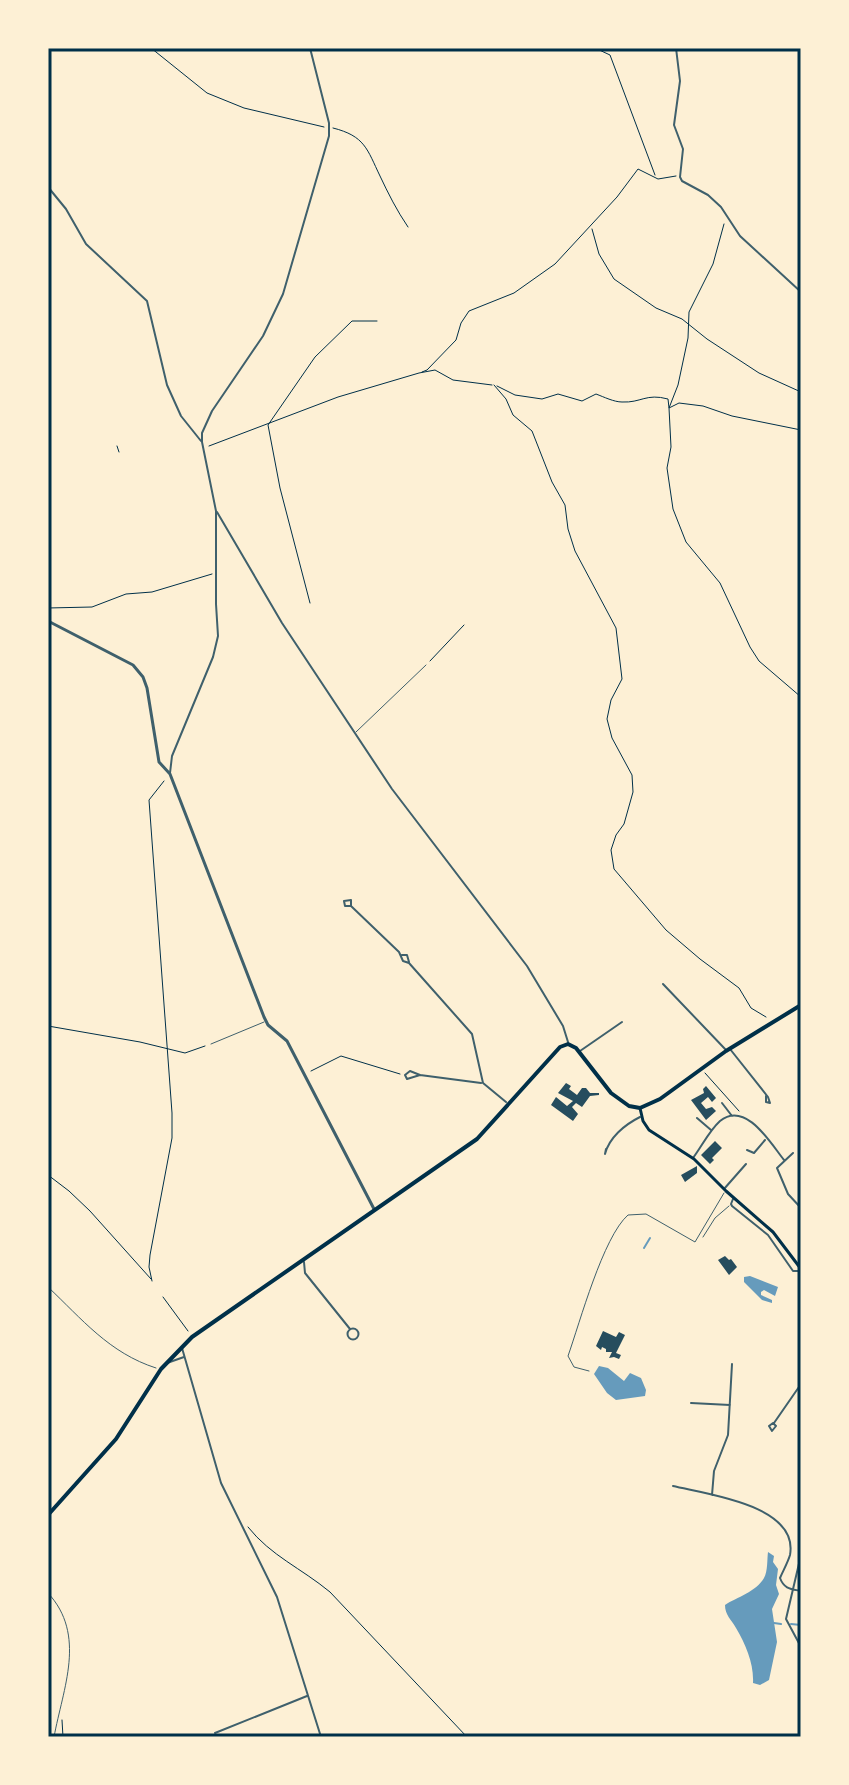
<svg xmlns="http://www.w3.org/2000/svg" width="849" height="1785" viewBox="0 0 849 1785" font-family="'Noto Serif',serif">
  <rect width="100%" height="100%" fill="#fdf0d5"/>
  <path fill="#669bbc" d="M750,1276L778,1287L775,1296L764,1290L761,1292V1295L772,1300V1303L762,1300L744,1282V1277Z
    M599,1366L608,1368L624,1381L630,1373L641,1378L646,1390L645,1396L616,1400L607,1393L594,1374Z
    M768,1552L774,1556L773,1562L778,1569L776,1585L779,1594L772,1609L777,1642L769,1680L760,1685L753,1683C754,1664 746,1645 736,1628C731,1619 725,1615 725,1605C737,1597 756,1592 764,1578C768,1571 767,1559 768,1552Z"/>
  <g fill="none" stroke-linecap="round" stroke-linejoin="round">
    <path stroke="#669bbc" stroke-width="2" d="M644,1248L650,1238
      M774,1623L781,1624
      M791,1624L801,1625"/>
  </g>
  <path fill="#264d5e" d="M566,1083L571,1086L569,1089L577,1095L582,1088H586L590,1093H599V1095L590,1096L582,1107L576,1103L572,1107L578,1114L573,1121L551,1105L556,1097L567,1106L573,1101L558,1093Z
    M706,1086L716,1098L712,1102L708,1097L701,1103L706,1109L712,1107L716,1111L706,1120L691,1100L704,1093L703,1089Z
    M715,1141L722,1148L712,1158L714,1160L710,1164L701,1155Z
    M697,1166V1173L685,1182L681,1175Z
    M725,1256L729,1260L731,1259L737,1267L729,1275L718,1260Z
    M603,1331L616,1337L619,1332L625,1335L616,1353L621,1355L619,1359L614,1357L609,1358L612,1352H606V1349L602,1347L601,1350L596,1346Z"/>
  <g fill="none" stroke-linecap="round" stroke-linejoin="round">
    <path stroke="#003049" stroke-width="1" d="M151,48L207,93L244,108L324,127
      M595,48L610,55L655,175
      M333,128C365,136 367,149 380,176C388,193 397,211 408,227
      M724,224L713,264L689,312L688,338L678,385L669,408L671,447L667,468L673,509L686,542L720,583L750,647L759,661L801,697
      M592,229L599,254L614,279L656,308L682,319L707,339L759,373L801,392
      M422,372L427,370L456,340L461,323L469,311L514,293L555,264L617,197L638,169L658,179L676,176
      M494,385L506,399L513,415L532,431L552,482L565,505L568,529L575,551L616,628L622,679L611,700L607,719L612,738L632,775L633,792L624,824L616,835L611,850L614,869L666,930L700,959L739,988L751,1008L766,1017
      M497,386L515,395L542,399L558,394L582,401L596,394C604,397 614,402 622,402C641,403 646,393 668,399L669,408L679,403L703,406L732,416L801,430
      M117,446L119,452
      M209,446L338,397L419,373L435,370L453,380L492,385
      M310,603L280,488L268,425L315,357L352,321H377
      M48,608L92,607L126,594L152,592L212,574
      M430,661L464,625
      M48,1026L140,1042L185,1053L205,1046
      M311,1071L341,1056L400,1074
      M705,1073L739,1111
      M48,1175L69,1191L90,1211L151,1279
      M152,1281L149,1267L150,1255L172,1138V1113L149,800L164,781
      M163,1297L188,1331
      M248,1527C271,1556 301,1568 330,1592L467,1737
      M62,1720L63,1737"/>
    <path stroke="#3f606c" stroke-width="1" d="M356,732L426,665
      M211,1044L264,1022
      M703,1237L715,1218L729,1206
      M48,1287C82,1319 109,1353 156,1368
      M589,1371L574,1367L568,1356C580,1322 603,1237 628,1215L646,1214L695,1242L724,1193
      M48,1593C87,1635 63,1688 54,1737"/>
    <path stroke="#3f606c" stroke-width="2" d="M676,48L680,81L674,125L683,149L680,177L682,181L708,195L721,207L740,236L801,292
      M48,187L66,209L86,244L147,301L167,385L181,416L201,441
      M217,512L282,623L392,789L527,966L563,1026L568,1042
      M170,773L172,756L213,657L218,636L216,604V511L202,442V433L212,411L263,336L283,294L329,136V123L310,48
      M351,906H345L344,901L351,900V906L399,952L403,961L409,963L472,1034L483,1083L506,1102
      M402,955H407L409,962
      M663,984L726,1050
      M730,1049L768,1097L770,1103L766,1102V1096
      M580,1051L622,1022
      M420,1075L410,1071L405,1075L407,1079L420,1075L481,1083
      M722,1103L732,1116
      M697,1118L711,1130
      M606,1149L605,1154C609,1138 624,1125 640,1117
      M747,1150L754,1153L765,1140
      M793,1153L777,1168L788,1194L801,1208
      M693,1158C702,1146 709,1131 720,1121C746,1100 771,1144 784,1160
      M724,1189L746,1164
      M733,1199L731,1204L732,1206L768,1235L793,1271H801
      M304,1262L305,1273L350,1329
      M347.5 1334a5.5 5.5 0 1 1 11 0a5.5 5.5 0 1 1-11 0Z
      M182,1348L221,1483L277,1597L321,1737
      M167,1363L184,1357
      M691,1403L730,1405
      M773,1423L776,1426L772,1431L769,1426Z
      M774,1423L801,1384
      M673,1486C706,1494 799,1505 790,1555C788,1562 783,1571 780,1578C784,1589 791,1589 801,1591
      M712,1495L714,1471L728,1435L732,1364
      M801,1555L786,1619L801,1647
      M215,1733L307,1696"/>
    <path stroke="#3f606c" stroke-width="3" d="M48,621L133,665L143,677L147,688L159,762L170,774L264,1017L268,1025L287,1041L374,1209"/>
    <path stroke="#003049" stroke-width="3" d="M640,1108L643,1121L649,1130L694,1159L726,1191L773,1232L801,1269"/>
    <path stroke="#003049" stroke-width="4" d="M48,1515L116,1439L161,1369L192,1337L477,1139L560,1047L568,1044L576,1048L611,1093L629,1106L640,1108L660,1099L726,1051L801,1005"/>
  </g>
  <rect width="849" height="1785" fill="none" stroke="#fdf0d5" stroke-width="100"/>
  <rect x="50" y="50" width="749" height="1685" fill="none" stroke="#003049" stroke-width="3"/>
</svg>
